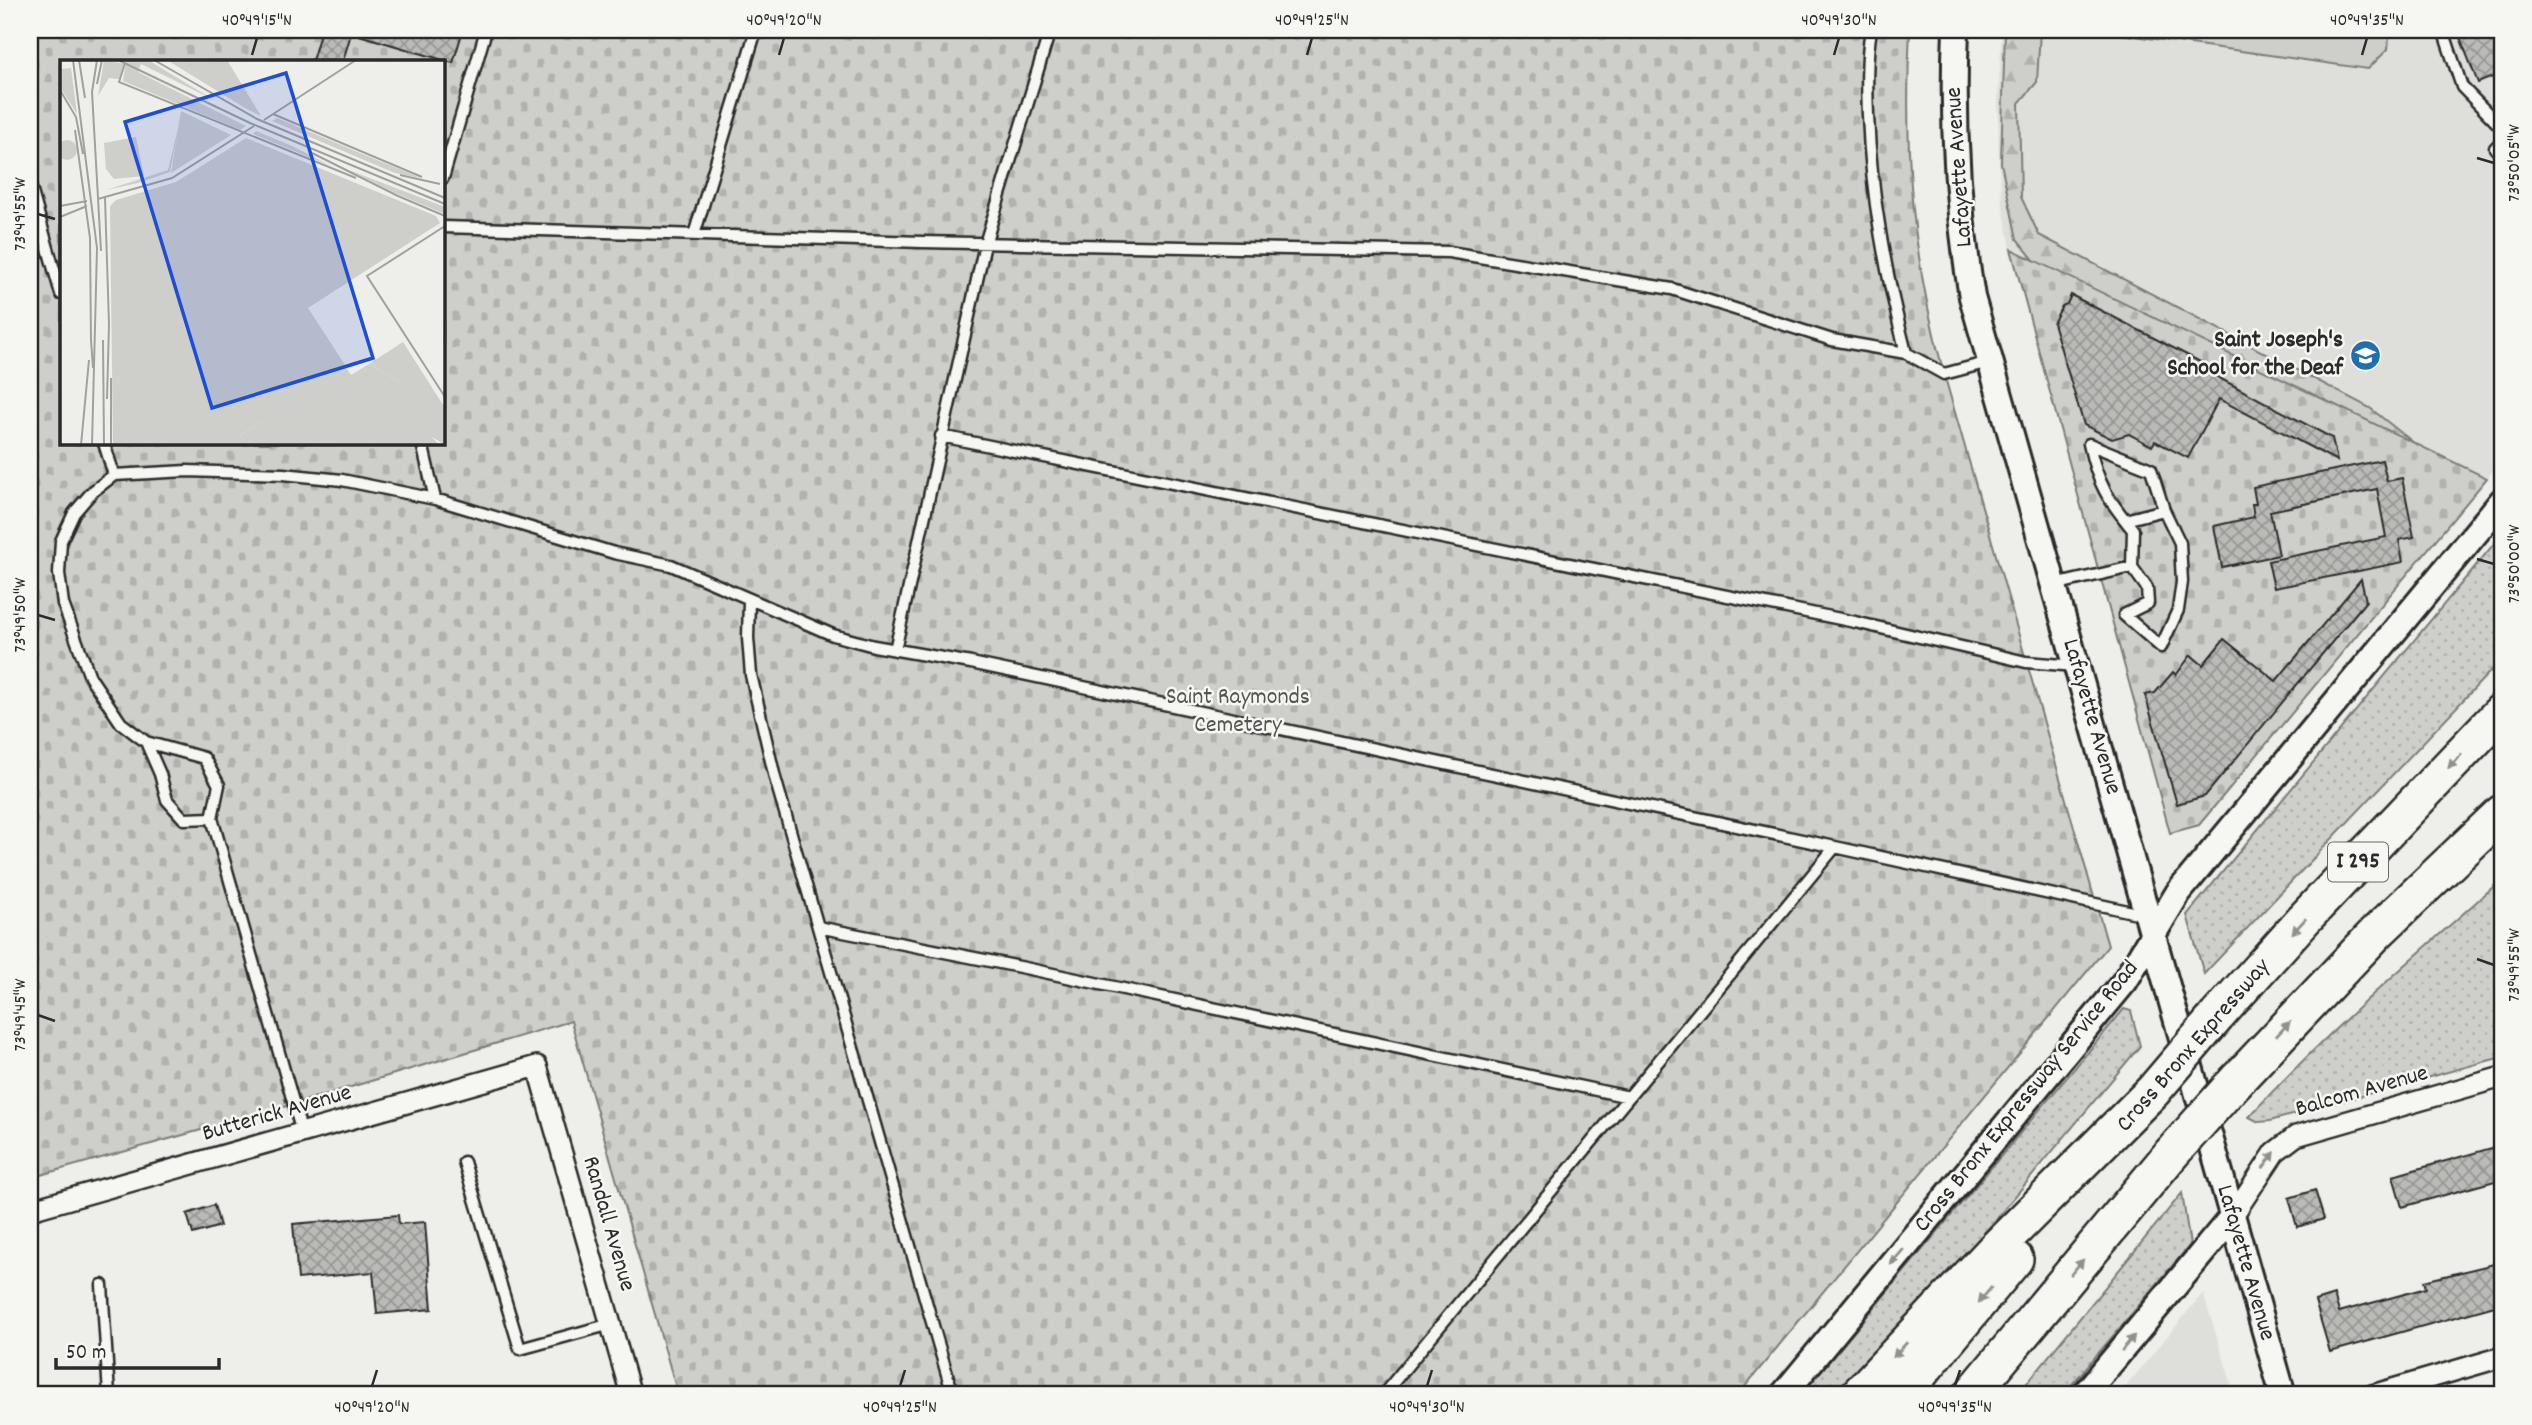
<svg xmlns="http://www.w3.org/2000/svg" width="2532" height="1425" viewBox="0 0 2532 1425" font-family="Dekko,sans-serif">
  <defs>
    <pattern id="grass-dots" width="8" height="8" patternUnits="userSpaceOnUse" patternTransform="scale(1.75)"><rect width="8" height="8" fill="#cececa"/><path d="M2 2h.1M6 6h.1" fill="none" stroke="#b1b1ae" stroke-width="1.8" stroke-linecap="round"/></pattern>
    <pattern id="forest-firs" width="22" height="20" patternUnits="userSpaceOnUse" patternTransform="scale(1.75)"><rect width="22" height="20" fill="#cececa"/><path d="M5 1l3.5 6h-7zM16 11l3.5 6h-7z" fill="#b1b1ae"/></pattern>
    <pattern id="cemetery-stones" width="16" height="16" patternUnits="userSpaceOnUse" patternTransform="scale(1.75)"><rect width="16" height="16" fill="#cececa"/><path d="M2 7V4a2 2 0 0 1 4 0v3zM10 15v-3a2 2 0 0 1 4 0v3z" fill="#b1b1ae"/></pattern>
    <pattern id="building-cross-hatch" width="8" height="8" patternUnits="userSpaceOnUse" patternTransform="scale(1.75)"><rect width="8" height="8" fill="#babab7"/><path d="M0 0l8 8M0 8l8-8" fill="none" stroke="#979795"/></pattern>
  </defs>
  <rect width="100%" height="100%" fill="#eeeeea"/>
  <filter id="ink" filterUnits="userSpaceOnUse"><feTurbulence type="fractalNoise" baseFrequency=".0143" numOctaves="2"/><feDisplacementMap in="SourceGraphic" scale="14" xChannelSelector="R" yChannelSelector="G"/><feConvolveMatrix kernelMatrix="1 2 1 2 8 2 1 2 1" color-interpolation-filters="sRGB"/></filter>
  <g filter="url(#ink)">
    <path fill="#dededb" d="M2002,30H2502V460L2487,478L2011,249L2002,201L1999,168L1998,101Z
      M2203,1293L2235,1395H2119Z"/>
    <path fill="url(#grass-dots)" stroke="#7c7c7a" stroke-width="2" d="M2502,534V659L2204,974L2187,915Z
      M2502,879V1057L2270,1121L2259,1122L2249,1117C2327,1031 2416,956 2502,879Z
      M2124,1009L2131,1011L2140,1046L1928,1301L1839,1395H1801Z
      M2182,1193L2190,1245L2063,1395H2017Z"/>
    <path fill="url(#forest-firs)" stroke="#7c7c7a" stroke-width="2" d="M2005,30H2040L2037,82L2019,103L2021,197L2039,235L2370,408L2448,470L2047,276L2017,239L2001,163Z"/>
    <path fill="url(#cemetery-stones)" stroke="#7c7c7a" stroke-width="2" fill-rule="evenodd" d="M30,30H1910C1904,153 1911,254 1944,374L2108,946L1738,1395H678L571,1021L294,1104L30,1178ZM61,61H443V443H61Z
      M2011,249L2487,478L2199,825L2170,833Z"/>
    <path fill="#cececa" stroke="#7c7c7a" stroke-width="2" d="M2091,30H2390L2388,49L2368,69Z"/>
    <path fill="url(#building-cross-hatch)" stroke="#2b2b2b" stroke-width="2" d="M321,30H352L343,61H312Z
      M360,30H463L453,63L359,35Z
      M2457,30H2502V73L2478,83Z
      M2071,295L2210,367L2208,372L2332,438L2337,461L2219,399L2188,458L2155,441L2152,446L2129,434L2112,439L2084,425L2053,323L2062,306L2067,304Z
      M2382,460L2387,481L2402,478L2414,537L2399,540L2403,562L2274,588L2268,561L2386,537L2377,489L2270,511L2279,555L2222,567L2214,526L2254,517L2252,504H2256L2253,487Z
      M2361,579L2366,601L2205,796L2177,804L2145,695L2155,693L2173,672L2176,675L2191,655L2203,665L2224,639L2276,681Z
      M2502,1145V1179L2402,1207L2393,1176Z
      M2315,1190L2324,1219L2297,1227L2289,1198Z
      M214,1205L220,1226L193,1234L187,1214Z
      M398,1215L399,1224L425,1222L432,1309L377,1314L373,1272L298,1279L293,1224Z
      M2502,1262V1304L2330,1352L2315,1301L2334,1295L2339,1312L2426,1288L2424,1281Z"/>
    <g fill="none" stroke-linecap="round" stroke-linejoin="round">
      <defs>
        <path id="service" d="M1871,30C1866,58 1867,87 1868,115C1871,197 1886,274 1906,353
          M2443,30L2462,87L2502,128
          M2502,141L2495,148L2502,155
          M443,178L486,30
          M30,185L61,294
          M443,227L922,242L1449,252L1672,289L1832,340L1906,353L1944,374L1989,362
          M694,235L756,30
          M941,436L1855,622L2026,662L2076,666
          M104,443L114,475
          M422,443L435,499
          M2125,520L2164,510
          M2054,585L2132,567L2147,588L2148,603L2124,615L2161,647L2178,610L2182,582L2180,543L2164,510L2151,469L2089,444C2098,485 2107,498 2133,530L2132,567
          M749,600L748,638L751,675L775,778L953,1395
          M895,650L985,244L1050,30
          M146,742L204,758L219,785L212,818L184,819L167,800L160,774L146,742L121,723L90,677L63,604L59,573L61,541L74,513L92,492L114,475L187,471L283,474L342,480L435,499L614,553L671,565L833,635L874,646L971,663L1835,847L2146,915
          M212,818L302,1133
          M818,927L1025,968L1629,1097
          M464,1162L520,1349L611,1324
          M102,1285L109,1395
          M1383,1395L1835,847"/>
        <path id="minor" d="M30,1210L537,1066L631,1395
          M2232,1217L2275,1152L2296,1136L2502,1077
          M2372,1395L2502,1357"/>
        <path id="tertiary" d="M1956,30C1952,120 1957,208 1972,297L2283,1395
          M1783,1395L2125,981L2178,893L2502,501
          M2084,1395L2232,1217"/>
        <path id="motorway" d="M2217,1016L2304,919L2502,711
          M2237,1080L2377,932L2502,813
          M1858,1395L1995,1249L2153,1091
          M1902,1395L2015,1259
          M1971,1395L2171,1154"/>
      </defs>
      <use href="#service" stroke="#2b2b2b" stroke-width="15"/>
      <use href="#minor" stroke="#2b2b2b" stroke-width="24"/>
      <use href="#tertiary" stroke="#2b2b2b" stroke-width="30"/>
      <use href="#motorway" stroke="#2b2b2b" stroke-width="40"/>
      <use href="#service" stroke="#f6f6f2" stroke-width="10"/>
      <use href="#minor" stroke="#f6f6f2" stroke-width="19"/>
      <use href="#tertiary" stroke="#f6f6f2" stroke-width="24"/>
      <use href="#motorway" stroke="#f6f6f2" stroke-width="35"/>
      <defs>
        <path id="motorway-bridge" d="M2153,1091L2217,1016
          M2171,1154L2237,1080"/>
      </defs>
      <use href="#motorway-bridge" stroke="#2b2b2b" stroke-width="40" stroke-linecap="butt"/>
      <use href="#motorway-bridge" stroke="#f6f6f2" stroke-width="35"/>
    </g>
    <defs><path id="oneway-solid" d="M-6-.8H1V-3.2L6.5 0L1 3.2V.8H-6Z" transform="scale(1.75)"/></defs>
    <g fill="#90908e">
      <use href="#oneway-solid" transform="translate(2455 761) rotate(134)"/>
      <use href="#oneway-solid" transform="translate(2299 926) rotate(132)"/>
      <use href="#oneway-solid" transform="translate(2283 1029) rotate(-47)"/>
      <use href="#oneway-solid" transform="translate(2269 1160) rotate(-53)"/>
      <use href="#oneway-solid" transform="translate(1897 1257) rotate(130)"/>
      <use href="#oneway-solid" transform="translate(2077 1267) rotate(-50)"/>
      <use href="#oneway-solid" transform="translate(1985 1295) rotate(130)"/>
      <use href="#oneway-solid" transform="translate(2128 1343) rotate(-50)"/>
      <use href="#oneway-solid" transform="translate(1900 1350) rotate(133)"/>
    </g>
  </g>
  <path fill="none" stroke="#2b2b2b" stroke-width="2.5" d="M252,55L257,38M779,55L784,38M1307,55L1312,38M1834,55L1839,38M2362,55L2367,38M2477,158L2494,163M38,214L55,219M2477,559L2494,564M38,615L55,620M2477,959L2494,965M38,1015L55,1021M372,1386L377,1370M900,1386L905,1370M1427,1386L1432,1370M1955,1386L1960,1370"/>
  <defs>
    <symbol id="school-disc" viewBox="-11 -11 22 22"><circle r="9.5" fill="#1f6fb2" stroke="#f6f6f2"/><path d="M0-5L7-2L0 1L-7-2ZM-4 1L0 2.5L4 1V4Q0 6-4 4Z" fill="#fff"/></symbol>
  </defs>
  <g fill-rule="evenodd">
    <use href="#school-disc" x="2348" y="338" width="35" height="35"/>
  </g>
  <g text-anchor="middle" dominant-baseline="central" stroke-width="5" stroke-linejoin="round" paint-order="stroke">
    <rect fill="#f6f6f2" stroke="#686867" stroke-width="2" x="2328" y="842.5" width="60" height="39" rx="5"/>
    <g font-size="23" font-weight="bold" fill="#2b2b2b">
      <text x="2358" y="862">I 295</text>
    </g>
    <g font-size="24" fill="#2b2b2b" stroke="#f6f6f2">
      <text transform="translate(1960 167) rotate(-94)">Lafayette Avenue</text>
      <text transform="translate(2091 717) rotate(74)">Lafayette Avenue</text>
      <text transform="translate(2194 1046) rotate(-49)">Cross Bronx Expressway</text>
      <text transform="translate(2362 1092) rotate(-16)">Balcom Avenue</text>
      <text transform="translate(2027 1097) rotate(-51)">Cross Bronx Expressway Service Road</text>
      <text transform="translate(277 1114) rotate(-16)">Butterick Avenue</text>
      <text transform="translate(608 1224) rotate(74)">Randall Avenue</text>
      <text transform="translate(2245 1263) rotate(74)">Lafayette Avenue</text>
    </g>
    <g font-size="24" font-weight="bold" fill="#2b2b2b" stroke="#f6f6f2" text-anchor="end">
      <text x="2343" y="341">Saint Joseph's<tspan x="2343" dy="28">School for the Deaf</tspan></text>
    </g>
    <g font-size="24" fill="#545453" stroke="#f6f6f2">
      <text x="1238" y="698">Saint Raymonds<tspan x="1238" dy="28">Cemetery</tspan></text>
    </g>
  </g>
  <g transform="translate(60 60)">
    <rect width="385" height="385" fill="#eeeeea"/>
    <path d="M44,0L64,4L59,19L49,18L38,36ZM66,0H88L154,40L81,4L78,12L186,66L180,70L63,21ZM107,0H167L201,56L185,48ZM11,8L17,54L0,27V9ZM217,58L300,93L361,118L335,113L212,61ZM196,71L232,86L271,106L193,74ZM289,110L385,147V154L335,133ZM309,304L339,322L353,356L379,385H184L180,375L286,308L291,315Z" fill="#cececa"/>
    <path d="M121,56L110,112L78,123L46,130L108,110Z" fill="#cececa"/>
    <path d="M121,51L171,75L111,113ZM186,78L376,156L380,163L248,248L287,308L180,375L185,384L53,385L50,146L56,140L116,122Z" fill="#cececa"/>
    <path d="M125,0H165L167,3L151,17ZM343,282L385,348V385L361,370L343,339L339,322L309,304Z" fill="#cececa"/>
    <path d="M76,77L84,116L54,119L46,109L44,83ZM-3 90a10 10 0 1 1 20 0a10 10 0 1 1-20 0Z" fill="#cececa"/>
    <path fill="none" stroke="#a0a09e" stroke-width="2" d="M13,0L37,188L32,385M19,0L25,38M37,0L32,32L41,191M58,0L190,63L385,144M94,0L197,59L385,138M65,3L59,22L296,118M37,24L42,0M0,30L16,57L23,94M213,54L362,117M204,60L296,0M15,70L30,178L31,281M252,93L338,136M340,115L380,124M338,136L385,156M45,138L49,265M38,139L112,118L194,66M0,146L27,141M0,157L27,146M385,166L307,216L385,337M31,280L33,308M43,280L44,385M51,318V385M47,339L49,264M21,385L29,300"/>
    <path fill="#1d4ed8" fill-opacity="0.15" stroke="#1d4ed8" stroke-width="3.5" d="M226,13L313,298L152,348L65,62Z"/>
    <rect width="385" height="385" fill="none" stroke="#2b2b2b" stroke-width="3.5"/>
  </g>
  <rect width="2532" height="1425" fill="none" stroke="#f6f6f2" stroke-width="77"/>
  <path d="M56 1358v10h163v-10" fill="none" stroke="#2b2b2b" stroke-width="3.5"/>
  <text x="66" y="1358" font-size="21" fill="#2b2b2b" stroke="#f6f6f2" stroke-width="5" paint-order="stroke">50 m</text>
  <rect x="38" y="38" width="2456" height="1348" fill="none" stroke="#2b2b2b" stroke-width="2.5"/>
  <g font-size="18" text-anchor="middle" fill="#2b2b2b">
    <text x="257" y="25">40°49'15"N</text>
    <text x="784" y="25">40°49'20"N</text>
    <text x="1312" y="25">40°49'25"N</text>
    <text x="1839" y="25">40°49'30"N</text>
    <text x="2367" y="25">40°49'35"N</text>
    <text transform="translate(2513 163) rotate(-90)" y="6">73°50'05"W</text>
    <text transform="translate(19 214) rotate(-90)" y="6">73°49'55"W</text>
    <text transform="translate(2513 564) rotate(-90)" y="6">73°50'00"W</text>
    <text transform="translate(19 615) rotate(-90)" y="6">73°49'50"W</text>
    <text transform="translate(2513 965) rotate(-90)" y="6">73°49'55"W</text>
    <text transform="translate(19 1015) rotate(-90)" y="6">73°49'45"W</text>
    <text x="372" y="1412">40°49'20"N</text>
    <text x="900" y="1412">40°49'25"N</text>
    <text x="1427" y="1412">40°49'30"N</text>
    <text x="1955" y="1412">40°49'35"N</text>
  </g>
</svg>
